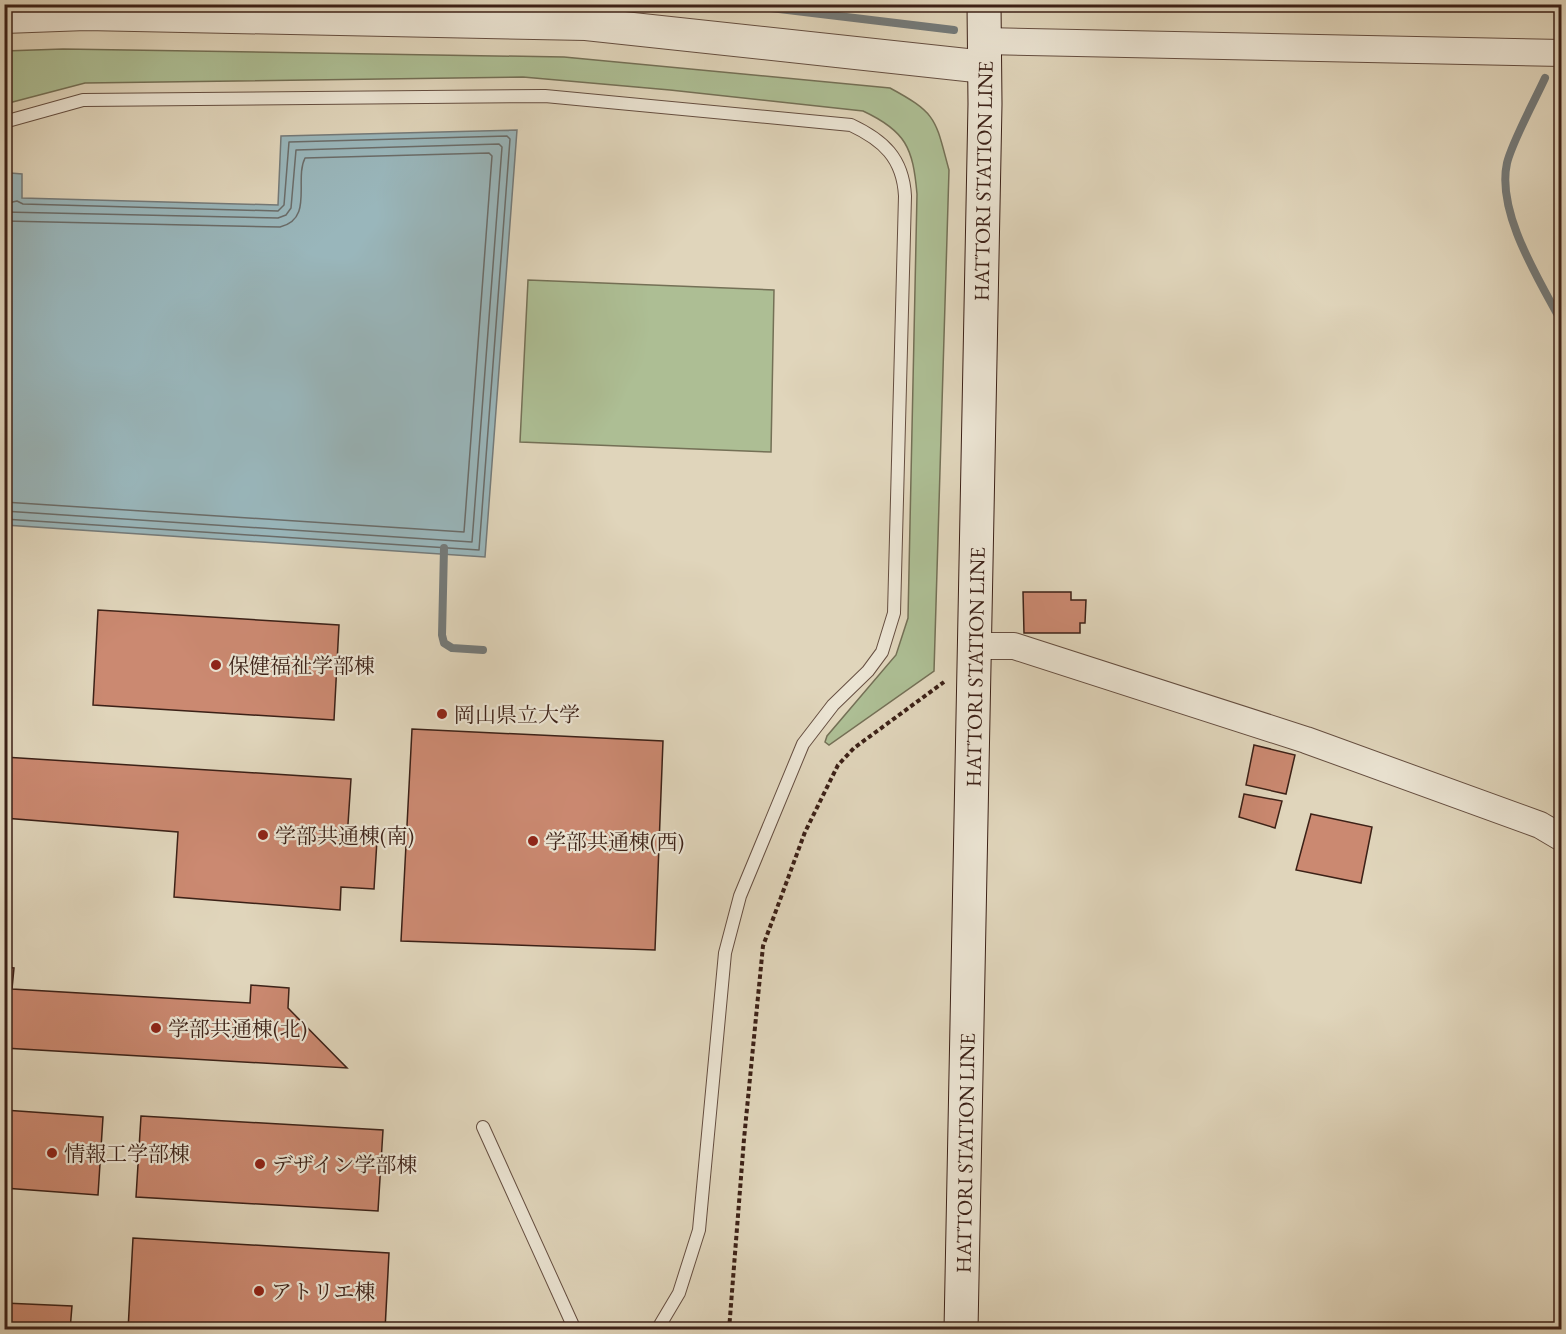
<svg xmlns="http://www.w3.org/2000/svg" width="1566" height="1334" viewBox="0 0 1566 1334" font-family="'EB Garamond','Noto Serif JP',serif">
  <rect width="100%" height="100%" fill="#e0d5bb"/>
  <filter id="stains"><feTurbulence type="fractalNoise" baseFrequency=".00333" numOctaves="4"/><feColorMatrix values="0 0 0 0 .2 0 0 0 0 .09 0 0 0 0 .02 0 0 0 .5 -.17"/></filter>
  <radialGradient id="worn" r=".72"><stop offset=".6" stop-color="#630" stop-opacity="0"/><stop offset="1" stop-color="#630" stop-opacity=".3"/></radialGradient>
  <path fill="#adbe94" stroke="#747056" stroke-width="1.5" d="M63,49L564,57L890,88C938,114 935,119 949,170L934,671L829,745L825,742L827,736L896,655L908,618L917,194C913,148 906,131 863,111L670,90L523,77L85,83L5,104V51Z
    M528,280L774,290L771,452L520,442Z"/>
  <path fill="#99b6bb" stroke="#747a79" stroke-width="1.5" d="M517,130L485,557L5,525L4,198H10L11,173L22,174V198L278,205L281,136Z"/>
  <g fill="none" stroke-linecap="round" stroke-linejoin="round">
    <path stroke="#6a6c69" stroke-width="1.5" d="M4,204L17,201L23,204L278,211L284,205L289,142L507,136L510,139L479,550L4,519
      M4,212L278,218L286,215L291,208L296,150L499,144L502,147L472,542L4,511
      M4,221L280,227C314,219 294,180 305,158L489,153L492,156L464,532L4,502"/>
    <path stroke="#747a79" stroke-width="8" d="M738,4L954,30
      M1545,78C1535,100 1512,142 1507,163C1496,213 1540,281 1562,323
      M444,548L442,635L444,643L452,648L483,650"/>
  </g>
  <path fill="#cb8971" stroke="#3c2117" stroke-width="1.5" d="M1023,592H1071V600H1086L1085,623H1080V633H1024Z
    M98,610L339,625L334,720L93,705Z
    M412,729L663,741L655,950L401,941Z
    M1254,745L1295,755L1286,794L1246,785Z
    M4,757L351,779L347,839L377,840L374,889L341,887L340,910L174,897L178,832L4,818Z
    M1244,794L1282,801L1275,828L1239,817Z
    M1311,814L1372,827L1361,883L1296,870Z
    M4,967L14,968L12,989L250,1003L251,985L289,988L288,1008L347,1068L4,1048Z
    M4,1110L103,1117L98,1195L4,1188Z
    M141,1116L383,1130L378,1211L136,1197Z
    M133,1238L389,1253L385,1330H128Z
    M4,1303L72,1306L70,1330H4Z"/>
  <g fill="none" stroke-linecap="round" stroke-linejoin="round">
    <defs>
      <path id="service" d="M4,122L83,100L545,96L851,125C883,140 903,158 905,196L894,613L882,652L868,671L833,705L803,744L740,896L725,953L699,1230L679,1293L657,1330
        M483,1127L575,1330"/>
      <path id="minor" d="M985,41L1562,53
        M975,646H1014L1306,740L1540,825L1562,838"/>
      <path id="tertiary" d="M4,17L86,14L586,24L985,67"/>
      <path id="secondary" d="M961,1330L985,104L984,4"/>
    </defs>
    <use href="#service" stroke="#654e40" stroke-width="14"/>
    <use href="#minor" stroke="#654e40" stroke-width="28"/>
    <use href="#tertiary" stroke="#654e40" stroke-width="34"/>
    <use href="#secondary" stroke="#3c2117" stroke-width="35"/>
    <path stroke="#3c2117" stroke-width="4" stroke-dasharray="4.5 3" stroke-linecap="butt" d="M729,1330L744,1139L763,946L805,832L838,765L854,748L944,682"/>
    <use href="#service" stroke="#ebe4d3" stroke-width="12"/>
    <use href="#minor" stroke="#ebe4d3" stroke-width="26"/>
    <use href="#tertiary" stroke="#ebe4d3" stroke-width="32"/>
    <use href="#secondary" stroke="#ebe4d3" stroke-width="33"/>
  </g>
  <g fill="#8f2418" stroke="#ebe4d3" stroke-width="2">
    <circle cx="216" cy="665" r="6"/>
    <circle cx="442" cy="714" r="6"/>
    <circle cx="263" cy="835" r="6"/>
    <circle cx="533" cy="841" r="6"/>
    <circle cx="156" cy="1028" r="6"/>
    <circle cx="52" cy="1153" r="6"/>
    <circle cx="260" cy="1164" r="6"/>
    <circle cx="259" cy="1291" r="6"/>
  </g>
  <g text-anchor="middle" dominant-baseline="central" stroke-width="4.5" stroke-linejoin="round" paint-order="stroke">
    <g font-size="21" fill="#3c2117" stroke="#ebe4d3">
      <text transform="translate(983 181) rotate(-89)">HATTORI STATION LINE</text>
      <text transform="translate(975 667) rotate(-89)">HATTORI STATION LINE</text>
      <text transform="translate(965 1153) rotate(-89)">HATTORI STATION LINE</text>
    </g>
    <g font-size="21" fill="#3c2117" stroke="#ebe4d3" text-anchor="start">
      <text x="228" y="665">保健福祉学部棟</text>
      <text x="454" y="714">岡山県立大学</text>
      <text x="275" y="835">学部共通棟(南)</text>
      <text x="545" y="841">学部共通棟(西)</text>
      <text x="168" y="1028">学部共通棟(北)</text>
      <text x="64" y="1153">情報工学部棟</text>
      <text x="272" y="1164">デザイン学部棟</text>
      <text x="271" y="1291">アトリエ棟</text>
    </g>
  </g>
  <rect width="1566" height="1334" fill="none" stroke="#e0d5bb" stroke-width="24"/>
  <rect x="6" y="6" width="1554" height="1322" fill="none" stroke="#3c2117" stroke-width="3"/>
  <rect x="12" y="12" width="1542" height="1310" fill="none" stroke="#3c2117" stroke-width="1.5"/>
  <rect width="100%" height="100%" filter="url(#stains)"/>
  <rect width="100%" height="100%" fill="url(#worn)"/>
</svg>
